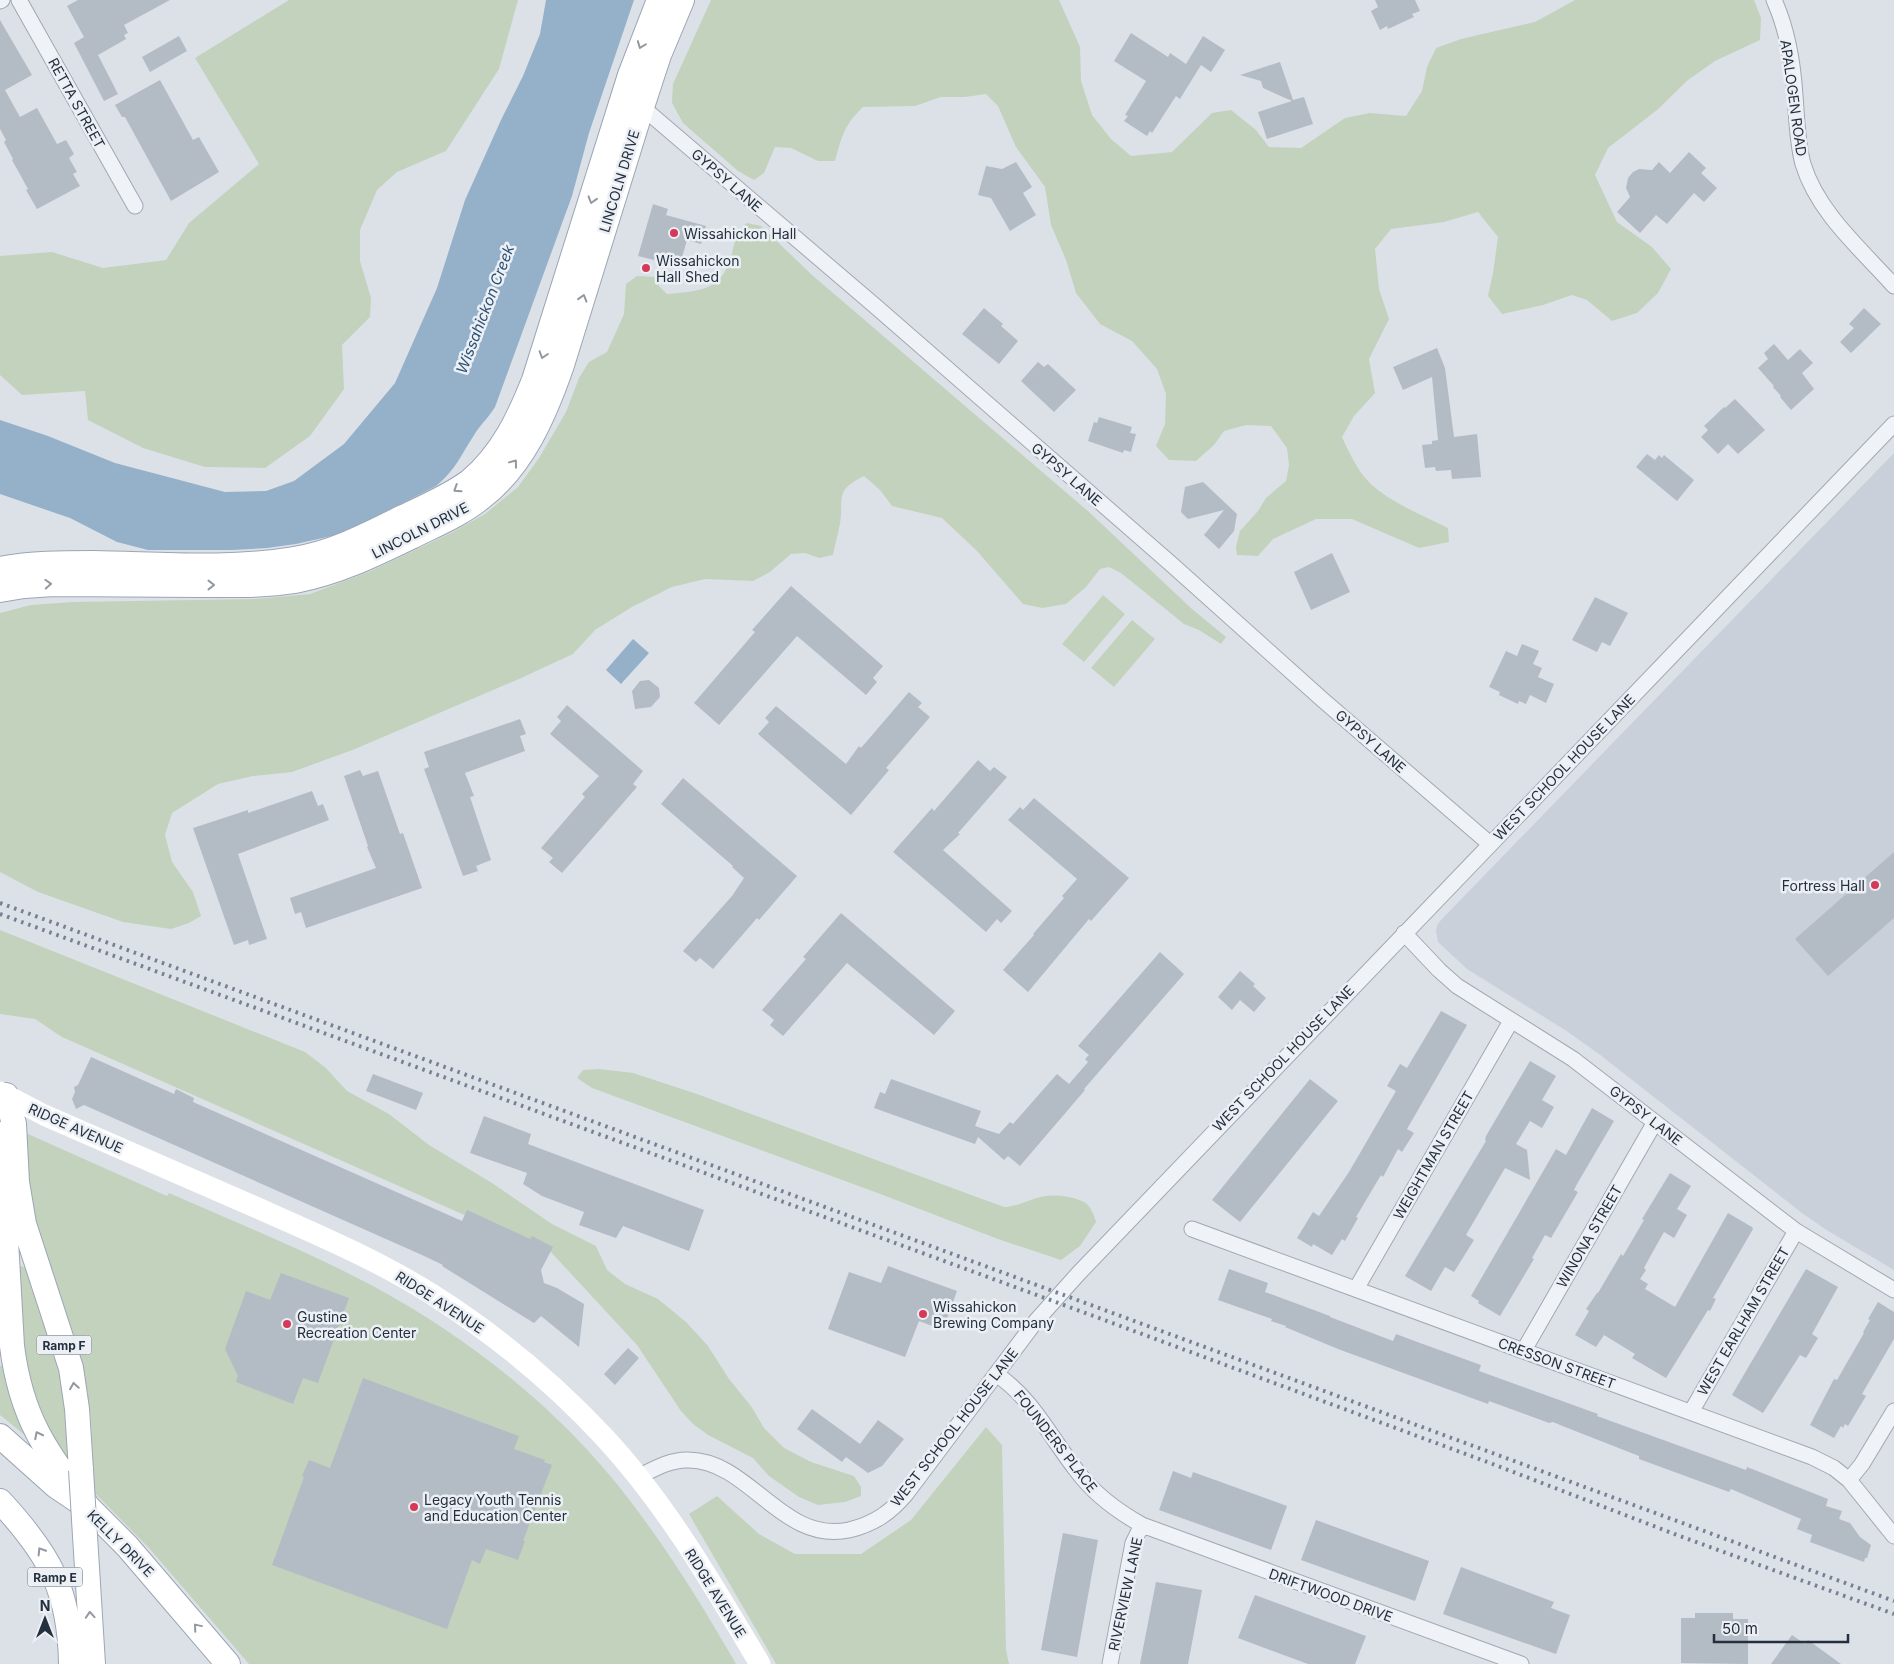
<svg xmlns="http://www.w3.org/2000/svg" width="1894" height="1664" viewBox="0 0 1894 1664" font-family="Inter,sans-serif">
  <rect width="100%" height="100%" fill="#dce1e8"/>
  <path fill="#cad0da" d="M1894,453V1270L1828,1231L1802,1213L1599,1054L1565,1030L1467,969L1438,942L1436,931L1437,925L1441,920Z"/>
  <path fill="#c3d2bd" d="M289,0H518L499,69L446,151L397,172L377,190L360,230V261L371,298L370,317L342,345L344,389L310,436L265,468L205,467L143,448L88,420L85,391L22,395L0,375V256L52,252L103,268L166,260L189,223L259,164L195,58Z
    M711,0H1059L1080,47L1081,81L1092,115L1111,139L1131,156L1172,152L1212,113L1231,110L1256,130L1269,147L1301,148L1345,118L1370,113L1406,116L1422,91L1427,67L1436,48L1461,39L1535,22L1575,0H1754L1761,18L1760,40L1715,61L1688,80L1657,110L1608,148L1595,175L1617,222L1652,247L1671,269L1658,293L1637,313L1612,321L1587,300L1572,295L1543,305L1502,314L1488,296L1493,273L1498,237L1478,212L1444,222L1391,229L1375,249L1379,289L1389,319L1369,359L1375,393L1354,416L1342,437C1349,452 1356,468 1368,481C1385,500 1424,516 1448,528L1449,542L1419,548L1352,519H1316L1273,539L1258,556L1237,555L1236,547L1240,531L1258,511L1266,498L1286,481L1289,465L1287,448L1271,426L1246,425L1224,431L1214,445L1196,461L1169,460L1156,446L1165,424L1166,394L1157,369L1132,341L1100,324L1076,293L1066,260L1051,225L1045,187L1016,147L998,106L986,94L965,97H941L915,106L863,107C844,125 842,136 835,161H818L791,148L775,147L764,173L754,180L738,171L683,123L672,103L673,84Z
    M747,223L761,226L812,275L1089,512L1192,609L1226,637L1221,644L1199,630L1184,624L1121,573L1109,567L1100,569L1086,587L1066,604L1042,608L1023,604L977,551L942,518L892,506L880,490L864,476C834,491 844,497 840,524C838,534 835,544 833,555L819,558L805,553L791,554L770,572L753,581L705,579L672,587L632,607L595,630L573,654L519,679L355,749L292,772L253,776L218,784L172,813L165,835L172,862L193,892L201,916L189,923L171,929L123,922L38,892L0,872V613L31,605L73,602L255,599L310,594L371,571L451,533L485,514L518,487L539,458L566,412L579,378L589,362L607,352L624,314L626,284L637,276L656,277L659,286L667,294C700,291 723,291 732,253C736,239 735,233 747,223Z
    M1103,595L1125,614L1084,662L1062,644Z
    M1132,620L1155,639L1114,687L1091,668Z
    M0,930L305,1052L326,1068L347,1091L389,1114L429,1145L492,1183L552,1224L596,1246L607,1270L625,1284L658,1299L686,1322L708,1346L729,1379L751,1406L764,1428L784,1448L811,1462L854,1476L861,1487V1496L845,1502L818,1505L799,1497L769,1476L753,1458L708,1435L693,1424L681,1411L637,1345L549,1250L469,1217L62,1037L35,1019L0,1014Z
    M599,1069L633,1073L697,1094L1004,1207C1020,1206 1027,1200 1041,1197C1054,1194 1072,1196 1084,1202C1091,1206 1094,1215 1096,1222L1080,1246L1061,1260L998,1239L875,1192L592,1088L577,1078L583,1070Z
    M28,1134L167,1196L169,1193C237,1223 307,1251 373,1286C471,1339 563,1412 631,1502C670,1553 704,1608 736,1664H249L148,1547L73,1471L39,1417L24,1359L19,1267L22,1266L26,1269L32,1291L40,1303L62,1374L67,1445L89,1461L92,1460L91,1418L86,1383L78,1352L37,1229L30,1192L26,1135Z
    M4,1365L27,1437L0,1415V1366Z
    M986,1427L1002,1445L1006,1650L1009,1664H776L689,1514L717,1496L759,1534L795,1554H861L911,1520Z"/>
  <path fill="#95b1ca" d="M546,0H634L589,133L572,196L495,407C489,417 482,423 476,432C462,453 456,470 436,486L368,521L336,535L296,544L267,548L232,550H148L117,542L70,518L0,494V420L48,436L115,463L225,492L266,491L294,481L344,444L395,383L437,288L465,200L501,120L523,76L540,34Z
    M633,639L649,653L621,684L606,670Z"/>
  <path fill="#b3bbc5" d="M78,0H170L124,25L128,33L124,35L126,39L98,55L118,94L104,101L74,43L84,37L67,6Z
    M1375,0H1415L1420,11L1412,14L1414,17L1388,29L1387,26L1380,30L1371,11L1378,7Z
    M0,20L32,75L5,90L20,117L37,108L57,144L66,140L74,154L69,158L77,172L73,174L80,186L37,209L26,190L28,189L12,160L13,159L4,142L6,140L0,129Z
    M1131,33L1168,57L1170,53L1186,64L1203,36L1225,50L1211,72L1201,65L1180,99L1176,96L1152,133L1150,131L1147,136L1124,121L1128,116L1125,115L1146,81L1114,61Z
    M179,36L187,51L150,72L142,57Z
    M1280,62L1293,100L1304,97L1313,124L1267,139L1258,112L1292,101L1263,88L1261,81L1240,75Z
    M160,80L193,140L199,137L219,172L171,201L125,117H122L115,105Z
    M1689,152L1706,168L1701,173L1717,188L1704,202L1694,193L1667,224L1656,215L1640,233L1617,212L1630,197L1626,188L1628,178L1633,172L1639,169L1652,170L1659,162L1670,173Z
    M1016,162L1032,187L1023,193L1036,215L1010,231L991,198L978,195L986,166L1002,169Z
    M653,204L668,209L666,215L706,226L701,244L687,240L681,261L656,254L654,260L638,256Z
    M984,308L1003,324L1001,326L1018,341L999,364L962,334Z
    M1864,308L1881,324L1851,353L1840,342L1854,328L1849,324Z
    M1774,344L1788,360L1800,349L1813,363L1802,373L1814,389L1791,410L1780,397L1781,396L1773,387L1774,386L1758,368L1768,359L1764,353Z
    M1437,348L1445,368L1454,437L1477,434L1481,477L1452,479L1451,470L1436,471L1435,467L1425,468L1422,445L1432,444V441L1438,440L1432,377L1403,390L1393,367Z
    M1038,362L1044,367L1048,364L1076,390L1054,412L1021,381Z
    M1735,399L1765,430L1738,454L1728,444L1718,454L1701,437L1708,430L1704,426L1724,407L1725,408Z
    M1099,417L1132,427L1130,433L1136,434L1131,452L1124,450L1123,453L1088,441L1094,422L1097,423Z
    M1647,454L1655,460L1659,455L1662,458L1664,455L1694,480L1677,501L1636,467Z
    M1203,482L1237,514L1234,531L1219,549L1204,535L1224,510L1188,519L1181,512L1185,487Z
    M1332,553L1350,592L1311,610L1294,572Z
    M791,586L883,666L873,678L877,682L866,695L797,636L719,725L694,703L755,632L752,630Z
    M1595,597L1628,613L1610,646L1602,642L1597,652L1572,640Z
    M1522,644L1539,651L1533,664L1542,668L1538,677L1554,684L1546,703L1530,695L1526,704L1519,701L1518,704L1499,695L1500,692L1489,687L1506,651L1517,656Z
    M649,680L659,688L660,697L651,707L635,709L632,691L640,681Z
    M909,692L922,703L918,707L930,717L886,768L889,770L851,815L758,734L769,722L765,718L776,706L846,764L859,746L861,748Z
    M567,705L643,771L633,784L637,787L562,873L549,862L553,858L541,848L585,797L582,794L599,776L550,734L561,721L557,717Z
    M520,719L526,734L520,736L525,751L465,773L474,796L470,797L491,860L476,866L478,871L463,876L424,769L429,767L424,752Z
    M978,760L990,771L994,767L1007,777L958,833L960,834L943,850L1012,911L1001,923L997,919L986,932L893,852L932,808L934,811Z
    M360,770L363,776L378,771L400,834L403,833L422,888L306,928L301,912L295,914L290,898L376,868L367,847L368,846L344,776Z
    M683,778L797,876L759,920L757,918L713,969L700,958L696,962L683,951L732,896L744,878L732,867L733,866L661,804Z
    M312,791L318,806L323,804L329,820L238,854L267,939L249,945L248,940L234,945L193,828L248,810V813Z
    M1034,798L1129,878L1091,921L1089,919L1028,992L1003,970L1034,935L1033,934L1064,898L1062,896L1077,879L1008,820L1020,807L1023,810Z
    M1894,852V918L1828,976L1795,939Z
    M841,913L955,1011L934,1035L847,963L783,1036L770,1025L774,1020L762,1010L806,959L803,957Z
    M1160,952L1184,974L1084,1089L1085,1090L1020,1166L1008,1156L1004,1160L978,1137L975,1144L874,1108L880,1092L885,1094L891,1079L981,1111L975,1126L999,1134L1010,1122L1013,1124L1057,1074L1069,1084L1088,1062L1085,1059L1089,1055L1078,1046Z
    M1240,971L1255,984L1253,986L1266,998L1254,1012L1240,1000L1232,1010L1218,997Z
    M1441,1011L1467,1025L1407,1129L1414,1133L1402,1152L1398,1149L1383,1177L1381,1175L1356,1217L1358,1218L1345,1241L1342,1239L1332,1255L1313,1244L1312,1247L1297,1238L1313,1212L1319,1216L1349,1172L1396,1091L1387,1086L1400,1064L1407,1068Z
    M91,1057L174,1094L176,1089L194,1098L193,1102L462,1221L467,1210L530,1239L532,1236L553,1247L541,1270L544,1283L557,1288L584,1304L579,1347L541,1316L534,1323L442,1266L443,1265L422,1255L84,1105L76,1109L72,1099L75,1092L74,1087L78,1085Z
    M1530,1061L1556,1076L1542,1100L1554,1107L1542,1128L1530,1121L1516,1144L1527,1150L1530,1180L1505,1168L1466,1235L1474,1240L1454,1272L1445,1267L1431,1291L1405,1276L1486,1141L1485,1140L1486,1136Z
    M373,1074L423,1093L416,1110L366,1091Z
    M1310,1079L1338,1101L1240,1222L1212,1200Z
    M1592,1108L1614,1121L1577,1184L1574,1190L1578,1192L1551,1238L1545,1235L1532,1258L1534,1259L1500,1316L1478,1303L1479,1301L1471,1296L1556,1149L1566,1155Z
    M484,1116L531,1134L528,1144L704,1210L689,1251L623,1226L616,1238L579,1225L584,1212L542,1196L523,1184L527,1173L470,1153Z
    M1670,1173L1691,1186L1677,1209L1687,1215L1674,1238L1664,1232L1651,1255L1644,1268L1646,1270L1640,1279L1648,1284L1645,1289L1675,1307L1728,1213L1752,1227L1753,1229L1713,1298L1716,1299L1710,1311L1708,1310L1666,1378L1632,1358L1635,1354L1604,1335L1596,1347L1575,1335L1589,1311L1586,1309L1597,1293H1598L1621,1254L1623,1256L1644,1220L1642,1219Z
    M888,1266L957,1291L943,1330L919,1321L905,1357L828,1329L849,1272L881,1283Z
    M1229,1269L1268,1283L1265,1292L1330,1316V1317L1393,1341L1396,1334L1420,1343L1481,1365L1479,1371L1598,1414L1597,1416L1746,1470L1747,1467L1828,1499L1826,1506L1842,1511L1839,1519L1850,1523L1860,1537L1871,1545L1867,1558H1865L1864,1562L1810,1542L1812,1535L1797,1529L1801,1519L1731,1489L1729,1492L1639,1459V1456L1565,1427L1553,1422L1549,1423L1489,1401L1488,1404L1338,1349L1285,1327L1286,1326L1271,1321L1272,1319L1218,1300Z
    M1806,1269L1838,1287L1812,1334L1818,1338L1806,1358L1800,1355L1763,1413L1732,1395Z
    M281,1273L349,1298L318,1383L303,1378L293,1404L236,1382L238,1376L225,1349L246,1291L270,1300Z
    M1878,1302L1894,1312V1339L1862,1394L1866,1396L1848,1426L1845,1424L1843,1428L1841,1426L1834,1438L1810,1425L1834,1379L1837,1380L1864,1333L1863,1332L1870,1320L1868,1319Z
    M628,1348L639,1358L615,1385L604,1374Z
    M363,1378L519,1436L514,1449L545,1460L544,1462L552,1465L523,1541H525L518,1560L486,1549L480,1564L472,1560L447,1629L272,1565L304,1477L302,1476L309,1460L330,1468Z
    M812,1409L860,1444L878,1420L904,1439L882,1466L868,1473L846,1457L842,1462L797,1429Z
    M1173,1471L1191,1478L1193,1472L1287,1506L1271,1550L1159,1510Z
    M1316,1520L1429,1561L1415,1601L1301,1560Z
    M1063,1533L1098,1540L1077,1657L1041,1650Z
    M1461,1567L1554,1602L1551,1608L1570,1615L1556,1654L1443,1614Z
    M1156,1582L1202,1590L1188,1664H1140Z
    M1255,1595L1366,1636L1355,1664H1308L1238,1638Z
    M1695,1613H1733V1619H1748V1664L1681,1663V1618H1695Z
    M1792,1635L1805,1644L1808,1640L1841,1664H1771Z"/>
  <g fill="none" stroke-linecap="round" stroke-linejoin="round">
    <defs>
      <path id="minor" d="M19,0L135,206
        M1774,0C1788,31 1793,63 1795,96C1797,119 1797,142 1803,164C1818,213 1861,249 1894,286
        M0,1L2,0
        M642,107L874,305L1170,563L1324,701L1490,844
        M1404,933L1439,970L1457,986L1573,1059L1796,1231L1894,1290
        M1192,1229L1812,1457L1834,1468L1849,1480L1894,1536
        M1356,1289L1511,1021
        M1524,1350L1655,1122
        M996,1374C1033,1399 1050,1437 1077,1471C1094,1494 1117,1511 1142,1525L1521,1664
        M1691,1412L1796,1231
        M638,1477C654,1469 671,1459 689,1460C750,1461 782,1544 849,1530C874,1524 890,1513 906,1494L1036,1321L1078,1274L1894,424
        M1849,1480L1862,1464L1894,1411
        M1110,1664L1133,1543L1142,1525"/>
      <path id="primary" d="M0,569C31,563 62,563 94,563C160,564 229,570 294,559C333,553 369,534 403,517C426,506 450,496 470,481C502,454 519,418 534,380L630,75L659,0
        M0,590L24,586L54,584C103,584 152,585 201,585C232,585 264,586 295,581C337,573 374,555 411,537C435,525 460,515 481,498C523,466 545,414 562,365L642,107L659,55L682,0
        M6,1095L14,1124L17,1182L24,1224L71,1368L77,1409L81,1470
        M0,1134L12,1346C21,1418 46,1452 89,1508
        M0,1436L56,1486L90,1509L127,1546L228,1664
        M0,1501C49,1554 70,1590 71,1664
        M85,1536L93,1664"/>
    </defs>
    <use href="#minor" stroke="#a1a8b2" stroke-width="17"/>
    <use href="#primary" stroke="#9ba6b4" stroke-width="26"/>
    <use href="#minor" stroke="#eff2f6" stroke-width="15"/>
    <path stroke="#fff" stroke-width="21" d="M0,1092L44,1115C114,1145 183,1176 253,1206C314,1233 376,1259 433,1295C496,1335 554,1383 605,1438C667,1505 713,1585 760,1664"/>
    <use href="#primary" stroke="#fff" stroke-width="24"/>
    <path stroke="#758192" stroke-width="4" stroke-dasharray="2.5 5" stroke-linecap="butt" d="M0,903L1894,1601
      M0,914L1053,1301L1490,1463L1677,1535L1894,1614"/>
    <defs>
      <path id="primary-bridge" d="M81,1470L85,1536"/>
    </defs>
    <use href="#primary-bridge" stroke="#9ba6b4" stroke-width="26" stroke-linecap="butt"/>
    <use href="#primary-bridge" stroke="#fff" stroke-width="24"/>
  </g>
  <defs><path id="oneway-chevron" d="M-2-3.5L2.5 0L-2 3.5" fill="none" stroke-width="1.6" stroke-linecap="round" stroke-linejoin="round" transform="scale(1.25)"/></defs>
  <g stroke="#92989f">
    <use href="#oneway-chevron" transform="translate(641 45) rotate(111)"/>
    <use href="#oneway-chevron" transform="translate(592 200) rotate(107)"/>
    <use href="#oneway-chevron" transform="translate(583 298) rotate(-73)"/>
    <use href="#oneway-chevron" transform="translate(543 355) rotate(108)"/>
    <use href="#oneway-chevron" transform="translate(514 463) rotate(-53)"/>
    <use href="#oneway-chevron" transform="translate(457 489) rotate(147)"/>
    <use href="#oneway-chevron" transform="translate(48 584) rotate(-3)"/>
    <use href="#oneway-chevron" transform="translate(211 585)"/>
    <use href="#oneway-chevron" transform="translate(74 1386) rotate(-99)"/>
    <use href="#oneway-chevron" transform="translate(38 1435) rotate(-117)"/>
    <use href="#oneway-chevron" transform="translate(41 1551) rotate(-122)"/>
    <use href="#oneway-chevron" transform="translate(90 1615) rotate(-94)"/>
    <use href="#oneway-chevron" transform="translate(197 1627) rotate(-130)"/>
  </g>
  <g fill="#d63857" stroke="#ecf0f5" stroke-width="2">
    <circle cx="674" cy="233" r="5"/>
    <circle cx="646" cy="268" r="5"/>
    <circle cx="1875" cy="885" r="5"/>
    <circle cx="923" cy="1314" r="5"/>
    <circle cx="287" cy="1324" r="5"/>
    <circle cx="414" cy="1507" r="5"/>
  </g>
  <g text-anchor="middle" dominant-baseline="central" stroke-width="5" stroke-linejoin="round" paint-order="stroke">
    <g fill="#ecf0f5" stroke="#616a76" stroke-width="1">
      <rect x="36.5" y="1335.5" width="55" height="19" rx="4"/>
      <rect x="27.5" y="1567.5" width="55" height="19" rx="4"/>
    </g>
    <g font-size="12" font-weight="bold" fill="#25303f">
      <text x="64" y="1345">Ramp F</text>
      <text x="55" y="1577">Ramp E</text>
    </g>
    <g font-size="14" fill="#25303f" stroke="#ecf0f5">
      <text transform="translate(1794 98) rotate(82)">APALOGEN ROAD</text>
      <text transform="translate(77 103) rotate(61)">RETTA STREET</text>
      <text transform="translate(727 180) rotate(41)">GYPSY LANE</text>
      <text transform="translate(619 181) rotate(-73)">LINCOLN DRIVE</text>
      <text transform="translate(1067 474) rotate(41)">GYPSY LANE</text>
      <text transform="translate(420 530) rotate(-27)">LINCOLN DRIVE</text>
      <text transform="translate(1371 741) rotate(41)">GYPSY LANE</text>
      <text transform="translate(1564 767) rotate(-46)">WEST SCHOOL HOUSE LANE</text>
      <text transform="translate(1283 1058) rotate(-46)">WEST SCHOOL HOUSE LANE</text>
      <text transform="translate(1646 1115) rotate(38)">GYPSY LANE</text>
      <text transform="translate(76 1128) rotate(24)">RIDGE AVENUE</text>
      <text transform="translate(1433 1155) rotate(-60)">WEIGHTMAN STREET</text>
      <text transform="translate(1589 1236) rotate(-60)">WINONA STREET</text>
      <text transform="translate(440 1302) rotate(33)">RIDGE AVENUE</text>
      <text transform="translate(1743 1321) rotate(-60)">WEST EARLHAM STREET</text>
      <text transform="translate(1557 1363) rotate(20)">CRESSON STREET</text>
      <text transform="translate(954 1427) rotate(-52)">WEST SCHOOL HOUSE LANE</text>
      <text transform="translate(1056 1441) rotate(52)">FOUNDERS PLACE</text>
      <text transform="translate(121 1543) rotate(45)">KELLY DRIVE</text>
      <text transform="translate(716 1593) rotate(58)">RIDGE AVENUE</text>
      <text transform="translate(1125 1594) rotate(-78)">RIVERVIEW LANE</text>
      <text transform="translate(1331 1595) rotate(20)">DRIFTWOOD DRIVE</text>
    </g>
    <g font-size="14" fill="#25303f" stroke="#ecf0f5" text-anchor="start">
      <text x="684" y="233">Wissahickon Hall</text>
      <text x="656" y="260">Wissahickon<tspan x="656" dy="16">Hall Shed</tspan></text>
      <text x="1865" y="885" text-anchor="end">Fortress Hall</text>
      <text x="933" y="1306">Wissahickon<tspan x="933" dy="16">Brewing Company</tspan></text>
      <text x="297" y="1316">Gustine<tspan x="297" dy="16">Recreation Center</tspan></text>
      <text x="424" y="1499">Legacy Youth Tennis<tspan x="424" dy="16">and Education Center</tspan></text>
    </g>
    <g font-size="15" font-style="italic" fill="#2d5075" stroke="#ecf0f5">
      <text transform="translate(485 309) rotate(-69)">Wissahickon Creek</text>
    </g>
  </g>
  <g transform="translate(45 1619)" stroke="#ecf0f5" stroke-width="4" paint-order="stroke">
  <path d="M0-4L9 19L0 12L-9 19Z" fill="#25303f"/>
  <text y="-8" font-size="14" font-weight="bold" text-anchor="middle" fill="#25303f">N</text>
  </g>
  <path d="M1714 1634v8h134v-8" fill="none" stroke="#25303f" stroke-width="2.5"/>
  <text x="1722" y="1634" font-size="15" fill="#25303f" stroke="#ecf0f5" stroke-width="4" paint-order="stroke">50 m</text>
</svg>
